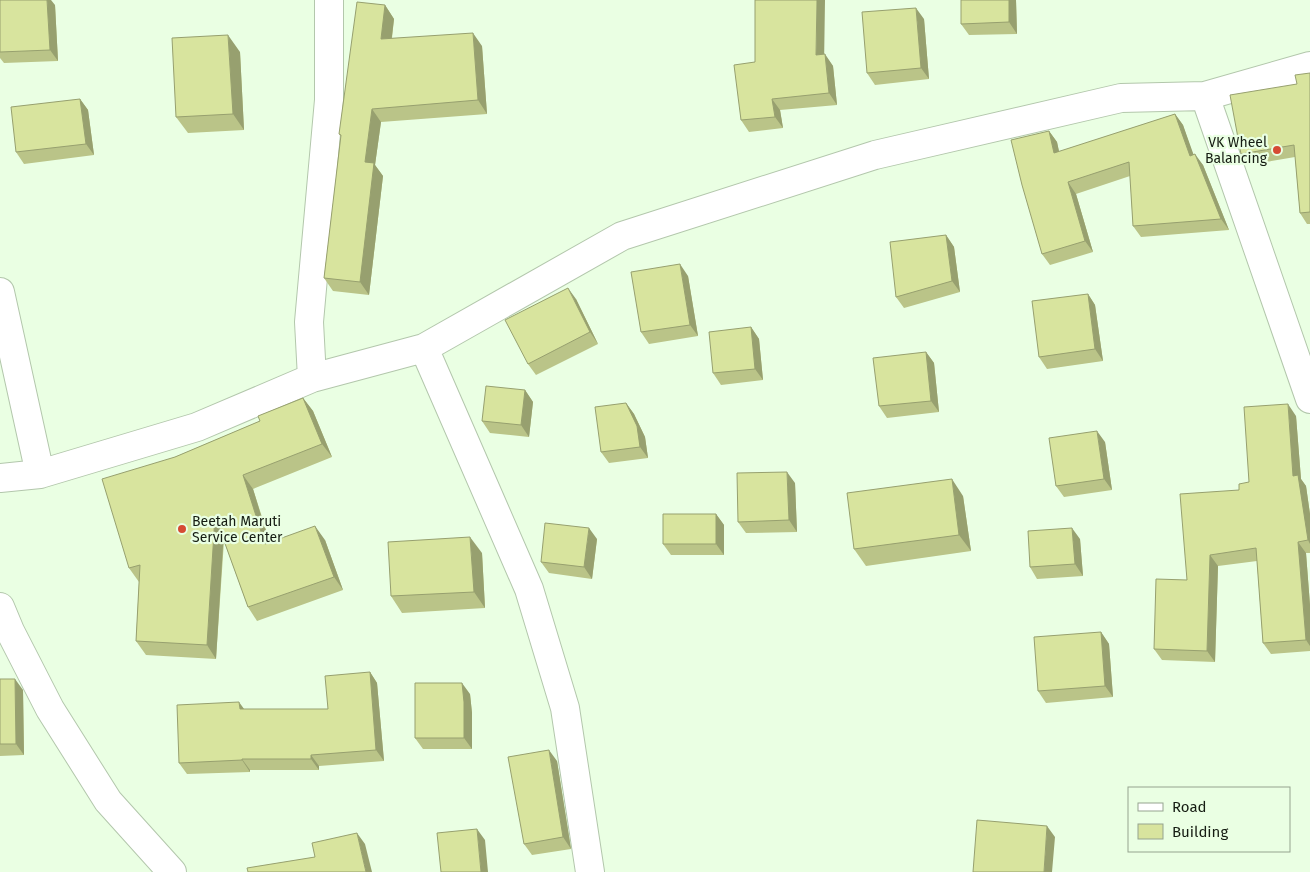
<svg xmlns="http://www.w3.org/2000/svg" width="1310" height="872" viewBox="0 0 1310 872" font-family="'Fira Sans',sans-serif">
  <rect width="100%" height="100%" fill="#eaffe3"/>
  <g fill="none" stroke-linecap="round" stroke-linejoin="round">
    <defs>
      <path id="minor" d="M1205,96L1310,399
        M0,292L40,474
        M424,348L529,589L565,708L590,872
        M312,378L309,322L329,100V0
        M0,478L40,474L197,427L312,378L424,348L622,236L875,155L1121,98L1205,96L1310,66
        M0,607L10,631L50,709L108,801L172,872"/>
    </defs>
    <use href="#minor" stroke="#b3c7ac" stroke-width="30"/>
    <use href="#minor" stroke="#fff" stroke-width="28"/>
  </g>
  <path fill="#bac488" d="M0,0L55,5L58,61L4,63L0,58Z
    M961,0H1016L1017,34L969,35L961,24Z
    M385,5L394,19L392,38L482,46L487,114L381,122L375,165L383,176L369,295L333,291L324,278L341,137L339,134Z
    M924,19L929,79L875,85L867,73Z
    M240,52L244,130L188,133L176,117Z
    M824,54L833,66L837,105L780,110L783,128L749,132L741,120Z
    M1310,73V224H1307L1300,213L1295,157L1248,165L1241,154L1297,84Z
    M80,99L88,110L94,155L24,164L16,152Z
    M1175,114L1183,125L1193,155L1203,165L1229,230L1141,237L1133,226L1130,176L1076,194L1093,252L1050,265L1042,254L1049,131L1057,142L1059,152Z
    M946,235L954,247L960,292L904,308L896,297Z
    M688,276L698,336L649,344L641,332Z
    M1088,294L1095,305L1103,361L1047,369L1039,357Z
    M576,299L598,344L536,375L528,364Z
    M751,327L759,339L763,380L721,385L713,373Z
    M926,352L934,363L939,412L887,418L879,406Z
    M525,390L533,402L529,437L490,433L482,421Z
    M303,398L313,411L332,457L253,489L270,542L325,540L343,590L257,621L248,607L224,541L216,659L146,655L136,641L139,582L129,568L175,457L260,421Z
    M626,403L634,414L645,437L648,458L609,463L601,452Z
    M1296,416L1301,479L1306,486L1310,514V553H1306L1310,605V651L1271,654L1263,643L1257,561L1218,566L1215,662L1162,660L1154,649L1187,580L1239,490L1249,482Z
    M1105,442L1112,490L1064,497L1056,486Z
    M795,483L797,532L746,533L738,522Z
    M963,496L971,551L866,566L854,549Z
    M716,514L724,525V555H671L663,544Z
    M597,539L592,579L549,573L541,562Z
    M1080,539L1083,576L1037,579L1030,567Z
    M482,553L485,608L402,613L391,596Z
    M1101,632L1109,644L1113,697L1046,703L1038,691Z
    M370,672L377,683L384,761L319,766V770H250V772L187,774L179,763L244,709H328Z
    M0,679L23,690L24,755L0,756Z
    M470,694L472,713V749H423L415,738Z
    M557,761L571,849L532,855L524,844Z"/>
  <path fill="#97a06f" d="M47,0H51L55,5L58,61L50,50Z
    M817,0H825L824,66L816,55Z
    M1009,0H1016L1017,34L1009,22Z
    M385,5L394,19L390,52L381,39Z
    M916,8L924,19L929,79L921,68Z
    M473,33L482,46L487,114L478,100Z
    M228,35L240,52L244,130L233,114Z
    M825,54L833,66L837,105L829,93Z
    M80,99L88,110L94,155L86,144Z
    M772,99L780,110L783,128L775,117Z
    M372,109L381,122L375,165L383,176L369,295L360,282L365,162Z
    M1175,114L1183,125L1198,167L1190,156Z
    M1049,131L1057,142L1062,165L1054,153Z
    M1195,154L1203,165L1229,230L1221,219Z
    M1068,182L1076,194L1093,252L1085,241Z
    M946,235L954,247L960,292L952,281Z
    M680,264L688,276L698,336L690,325Z
    M568,288L576,299L598,344L590,332Z
    M1088,294L1095,305L1103,361L1095,349Z
    M751,327L759,339L763,380L755,369Z
    M926,352L934,363L939,412L931,401Z
    M525,390L533,402L529,437L521,425Z
    M303,398L313,411L332,457L322,444Z
    M626,403L634,414L645,437L648,458L640,447Z
    M1288,404L1296,416L1301,479L1306,486L1310,514V544L1308,540L1293,476Z
    M1097,431L1105,442L1112,490L1104,479Z
    M787,472L795,483L797,532L789,520Z
    M243,475L253,489L274,558L265,544Z
    M952,479L963,496L971,551L959,535Z
    M716,514L724,525V555L716,544Z
    M215,516L224,530L216,659L207,645Z
    M315,526L325,540L343,590L334,577Z
    M589,528L597,539L592,579L584,567Z
    M1072,528L1080,539L1083,576L1075,564Z
    M470,537L482,553L485,608L474,592Z
    M1298,542L1306,553L1310,605V646L1306,640Z
    M1210,555L1218,566L1215,662L1207,651Z
    M1101,632L1109,644L1113,697L1105,686Z
    M370,672L377,683L384,761L376,750Z
    M15,679L23,690L24,755L16,744Z
    M462,683L470,694L472,713V749L464,738Z
    M239,702L247,713L240,709Z
    M549,750L557,761L571,849L563,837Z
    M311,755L319,766V770L311,759Z
    M242,759L250,770V772L242,760Z
    M1047,826L1055,837L1052,872H1044Z
    M477,829L485,840L488,872H481Z
    M357,833L365,844L372,872H366Z"/>
  <path fill="#d8e49e" stroke="#97a06f" d="M0,0H47L50,50L0,52Z
    M755,0H817L816,55L825,54L829,93L772,99L775,117L741,120L734,65L755,62Z
    M961,0H1009V22L961,24Z
    M357,2L385,5L381,39L473,33L478,100L372,109L365,162L374,163L360,282L324,278L341,135L339,134Z
    M916,8L921,68L867,73L862,12Z
    M228,35L233,114L176,117L172,38Z
    M1310,73V212L1300,213L1294,145L1241,154L1230,95L1297,84L1295,75Z
    M80,99L86,144L16,152L11,107Z
    M1175,114L1190,156L1195,154L1221,219L1133,226L1129,162L1068,182L1085,241L1042,254L1022,185L1011,140L1049,131L1054,153Z
    M946,235L952,281L896,297L890,242Z
    M680,264L690,325L641,332L631,272Z
    M568,288L590,332L528,364L505,320Z
    M1088,294L1095,349L1039,357L1032,301Z
    M751,327L755,369L713,373L709,332Z
    M926,352L931,401L879,406L873,358Z
    M486,386L525,390L521,425L482,421Z
    M303,398L322,444L243,475L265,544L315,526L334,577L248,607L215,516L207,645L136,641L140,565L129,568L102,479L175,457L260,421L258,416Z
    M626,403L637,426L640,447L601,452L595,407Z
    M1288,404L1293,476L1298,475L1308,540L1298,542L1306,640L1263,643L1256,548L1210,555L1207,651L1154,649L1156,579L1187,580L1180,494L1239,490V484L1249,482L1244,407Z
    M1097,431L1104,479L1056,486L1049,438Z
    M787,472L789,520L738,522L737,473Z
    M952,479L959,535L854,549L847,493Z
    M663,514H716V544H663Z
    M545,523L589,528L584,567L541,562Z
    M1072,528L1075,564L1030,567L1028,531Z
    M470,537L474,592L391,596L388,542Z
    M1101,632L1105,686L1038,691L1034,637Z
    M370,672L376,750L311,755V759H242V760L179,763L177,705L239,702L240,709H328L325,676Z
    M0,679H15L16,744H0Z
    M415,683H462L464,702V738H415Z
    M549,750L563,837L524,844L508,757Z
    M977,820L1047,826L1044,872H973Z
    M477,829L481,872H441L437,833Z
    M357,833L366,872H248L247,868L315,857L312,843Z"/>
  <g fill="#d64a33" stroke="#eaffe3" stroke-width="2">
    <circle cx="1277" cy="150" r="5"/>
    <circle cx="182" cy="529" r="5"/>
  </g>
  <g text-anchor="middle" dominant-baseline="central" stroke-width="4.5" stroke-linejoin="round" paint-order="stroke">
    <g font-size="14" fill="#151c12" stroke="#eaffe3" text-anchor="end">
      <text x="1267" y="142">VK Wheel<tspan x="1267" dy="16">Balancing</tspan></text>
      <text x="192" y="521" text-anchor="start">Beetah Maruti<tspan x="192" dy="16">Service Center</tspan></text>
    </g>
  </g>
  <rect x="1128" y="787" width="162" height="65" fill="#eaffe3" stroke="#95a48f"/>
  <rect x="1138" y="803" width="25" height="8" fill="#ffffff" stroke="#95a48f"/>
  <text x="1172" y="812" font-size="15" fill="#151c12">Road</text>
  <rect x="1138" y="824" width="25" height="15" fill="#d8e49e" stroke="#95a48f"/>
  <text x="1172" y="837" font-size="15" fill="#151c12">Building</text>
</svg>
